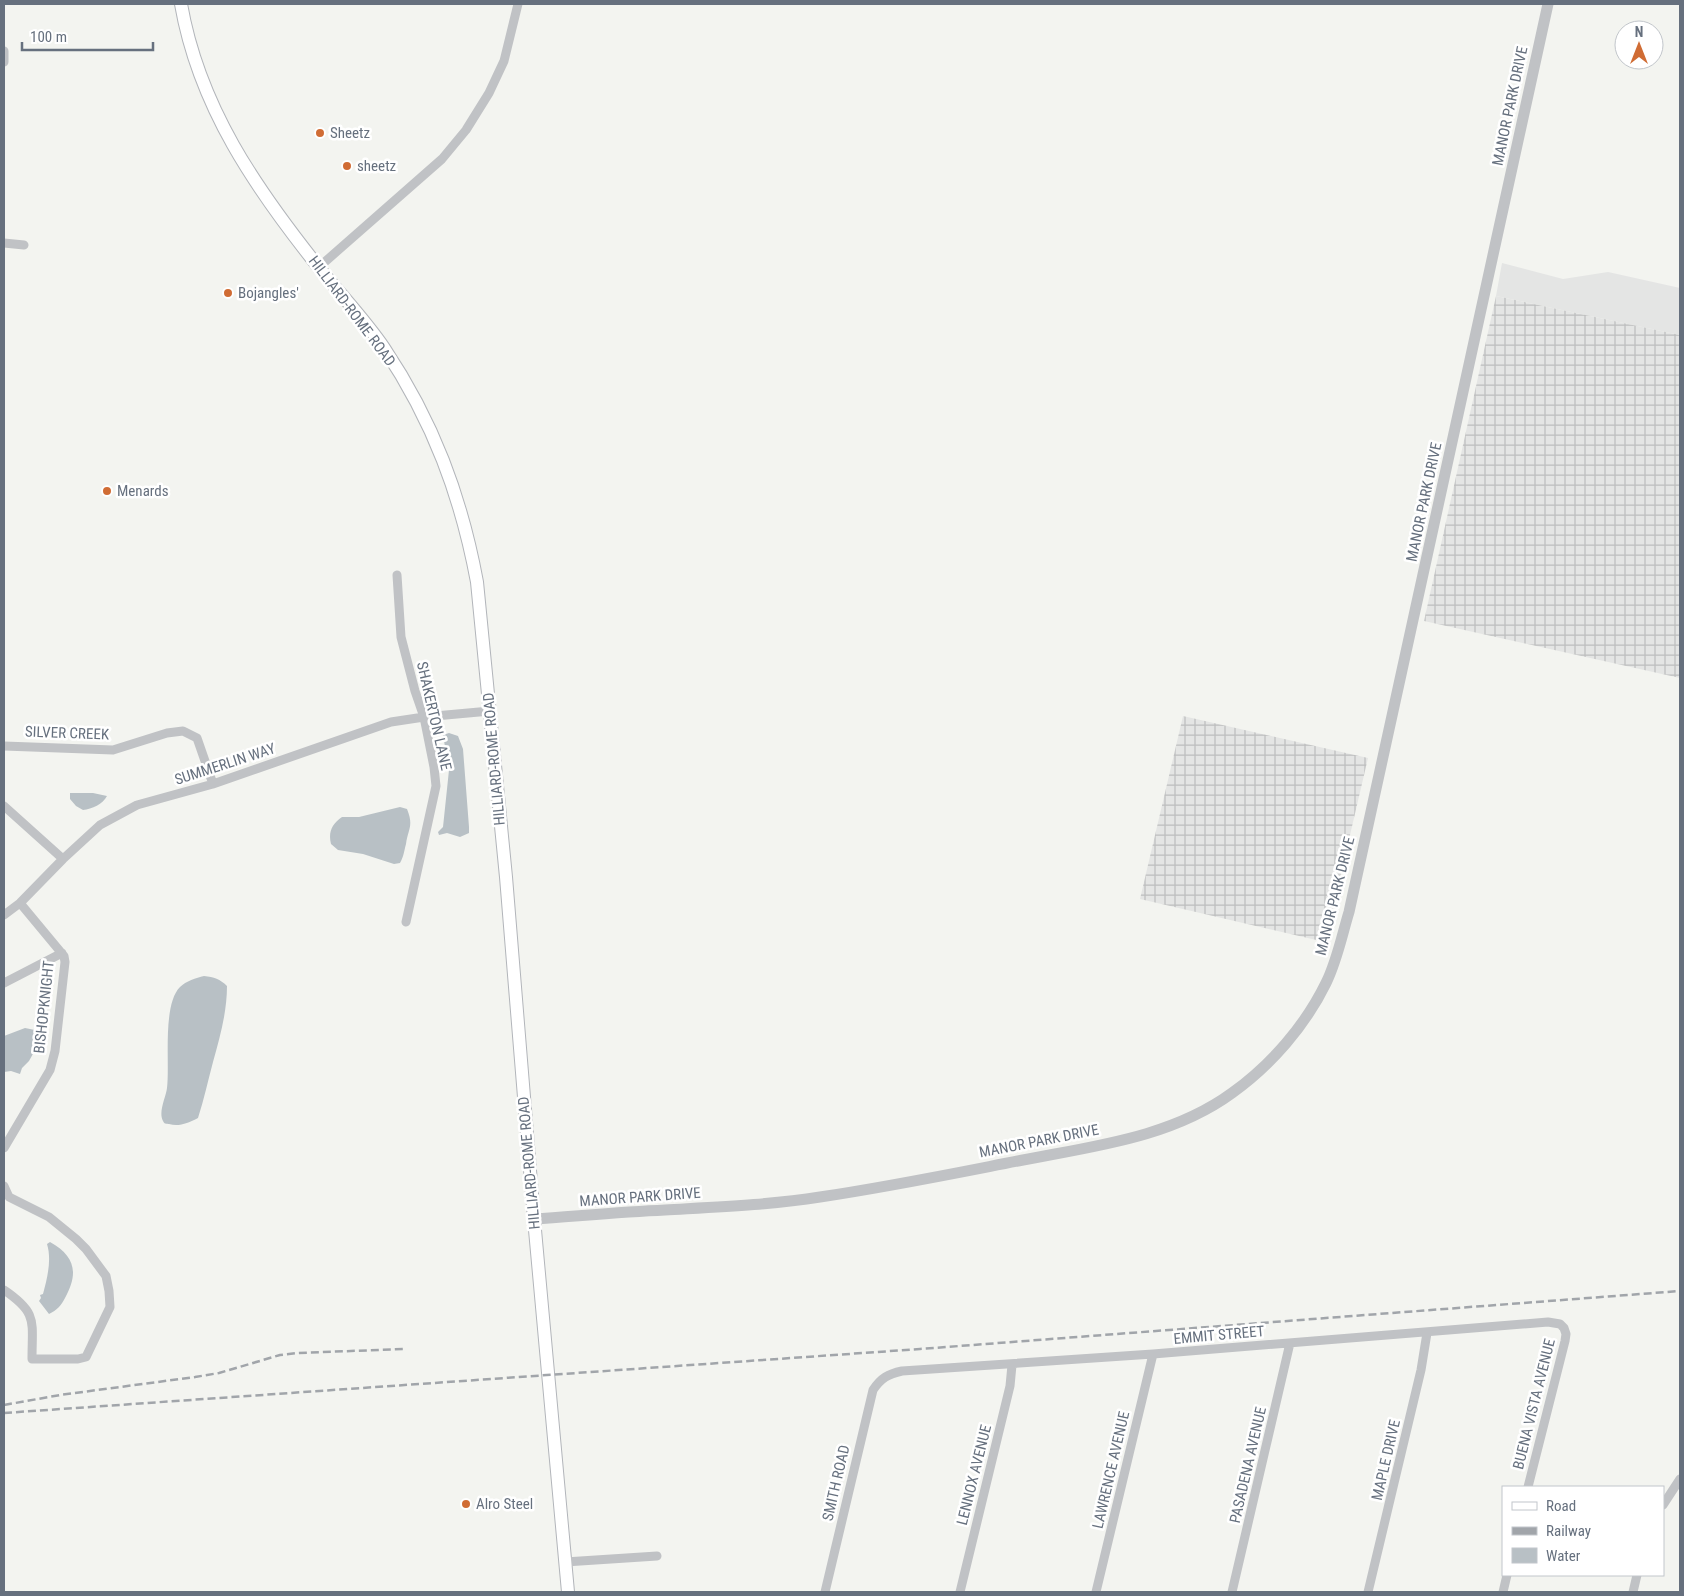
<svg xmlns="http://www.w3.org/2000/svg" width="1684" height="1596" viewBox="0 0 1684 1596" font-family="'Roboto Condensed',sans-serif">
  <defs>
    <pattern id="industrial-grid" width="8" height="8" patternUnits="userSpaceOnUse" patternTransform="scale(1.25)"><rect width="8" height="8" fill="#e4e5e4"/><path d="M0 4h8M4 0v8" fill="none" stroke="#bdbebe"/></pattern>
  </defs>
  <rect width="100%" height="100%" fill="#f3f4f0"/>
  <path fill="#e4e5e4" d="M1502,263L1563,279L1608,272L1680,288V335L1496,296Z"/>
  <path fill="url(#industrial-grid)" d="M1496,296L1680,335V678L1424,621Z
    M1183,716L1368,758L1325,942L1140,899Z"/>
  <path fill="#b8c0c5" d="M449,733L458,736L463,749L469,827V833L460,837L447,833L439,835L438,832L443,827L449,770L443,735Z
    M70,793H93L107,796C103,804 92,809 83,810L76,806L70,799Z
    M400,807L407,809C414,826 408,829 406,844C404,851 404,856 400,863L394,864L363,854L338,850L331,844C328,832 332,824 342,817H359Z
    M204,976C214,977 220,979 227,986C227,1012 220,1037 213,1062C208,1081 204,1099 198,1118C188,1123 179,1127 169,1124C165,1123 165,1125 163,1121C158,1112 166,1097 167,1088C170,1064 162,1005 180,987C186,981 196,978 204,976Z
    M25,1028L40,1031L34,1052L29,1061L22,1068L20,1074L11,1071L4,1072V1036Z
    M50,1242C75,1256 79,1273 65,1298C61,1306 57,1310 49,1314L39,1301L41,1298L40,1295L43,1294C47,1279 52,1260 47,1244Z"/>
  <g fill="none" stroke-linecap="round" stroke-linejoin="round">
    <defs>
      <path id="secondary" d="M181,4C199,107 256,189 320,269C341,295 365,320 384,348C433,421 461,496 477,582L506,877L534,1219L568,1592"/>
    </defs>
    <use href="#secondary" stroke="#b2b5ba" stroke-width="14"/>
    <path stroke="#c0c2c5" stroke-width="9" d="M4,51V62
      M4,243L24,245
      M319,267L442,159L466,130L489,93L504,61L518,4
      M397,575L401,637L415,691L424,717L434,767L436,786L406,922
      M4,746L113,750L167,733L183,731L197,738L213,784
      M4,806L63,859
      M4,915L20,903L63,859L100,825L137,805L213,784L391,722L424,717L490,711
      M4,983L62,953
      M4,1148L50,1070L55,1051L65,962L64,956L20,903
      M4,1186L9,1197L49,1217L76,1239L86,1249L106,1276L109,1291L110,1307L86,1357L78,1359H32C32,1321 38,1313 4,1290
      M1663,1505L1680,1479
      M565,1562L657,1556
      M825,1592L873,1390C881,1378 888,1374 902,1371L1153,1354L1548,1322L1560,1324L1564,1328L1566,1334L1565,1341L1528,1487
      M960,1592L1010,1386L1012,1365
      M1096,1592L1153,1354
      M1232,1592L1290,1343
      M1368,1592L1421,1370L1427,1333
      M1503,1592L1507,1575
      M1633,1592L1637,1575"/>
    <path stroke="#c0c2c5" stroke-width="11" d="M534,1219C578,1216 621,1212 665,1210C717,1207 769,1205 820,1197C888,1187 956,1173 1023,1160C1095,1146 1172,1137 1232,1093C1271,1065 1305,1026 1326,983C1337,961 1342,935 1349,912L1548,4"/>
    <use href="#secondary" stroke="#fff" stroke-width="12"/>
    <path stroke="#a1a5aa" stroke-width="2.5" stroke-dasharray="8 4" stroke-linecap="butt" d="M4,1405L60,1395L195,1377L219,1373L280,1355L298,1353L403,1349
      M4,1413L920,1349L1680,1291"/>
  </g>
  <g fill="#d06c34" stroke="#fff" stroke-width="2">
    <circle cx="320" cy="133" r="5"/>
    <circle cx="347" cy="166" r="5"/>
    <circle cx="228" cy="293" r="5"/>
    <circle cx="107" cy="491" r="5"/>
    <circle cx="466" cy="1504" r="5"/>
  </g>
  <g text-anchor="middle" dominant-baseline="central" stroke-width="5" stroke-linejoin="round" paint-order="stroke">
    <g font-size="15" fill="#66707e" stroke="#fff">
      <text transform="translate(1510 106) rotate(-78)">MANOR PARK DRIVE</text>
      <text transform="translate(352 311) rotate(53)">HILLIARD-ROME ROAD</text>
      <text transform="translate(1424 502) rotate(-78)">MANOR PARK DRIVE</text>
      <text transform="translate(434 716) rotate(77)">SHAKERTON LANE</text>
      <text transform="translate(67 733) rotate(2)">SILVER CREEK</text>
      <text transform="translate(494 759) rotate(-95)">HILLIARD-ROME ROAD</text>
      <text transform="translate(225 764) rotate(-18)">SUMMERLIN WAY</text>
      <text transform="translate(1335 896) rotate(-76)">MANOR PARK DRIVE</text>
      <text transform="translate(44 1007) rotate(-84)">BISHOPKNIGHT</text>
      <text transform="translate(1039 1141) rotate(-11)">MANOR PARK DRIVE</text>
      <text transform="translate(529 1163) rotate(-95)">HILLIARD-ROME ROAD</text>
      <text transform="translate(640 1197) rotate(-4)">MANOR PARK DRIVE</text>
      <text transform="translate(1219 1335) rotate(-5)">EMMIT STREET</text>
      <text transform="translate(1534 1404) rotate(-76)">BUENA VISTA AVENUE</text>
      <text transform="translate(1386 1460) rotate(-77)">MAPLE DRIVE</text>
      <text transform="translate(1248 1465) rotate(-77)">PASADENA AVENUE</text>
      <text transform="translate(1111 1470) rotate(-77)">LAWRENCE AVENUE</text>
      <text transform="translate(974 1475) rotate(-76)">LENNOX AVENUE</text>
      <text transform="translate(836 1483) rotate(-77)">SMITH ROAD</text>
    </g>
    <g font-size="15" fill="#66707e" stroke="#fff" text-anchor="start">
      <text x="330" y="133">Sheetz</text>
      <text x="357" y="166">sheetz</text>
      <text x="238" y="293">Bojangles'</text>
      <text x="117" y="491">Menards</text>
      <text x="476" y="1504">Alro Steel</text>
    </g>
  </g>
  <rect width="1684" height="1596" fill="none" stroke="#66707e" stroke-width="10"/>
  <rect x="1502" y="1486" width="162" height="90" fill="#ffffff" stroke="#c2c6cb"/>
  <rect x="1512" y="1502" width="25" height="8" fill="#ffffff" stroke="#c2c6cb"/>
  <text x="1546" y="1511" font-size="15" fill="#66707e">Road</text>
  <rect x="1512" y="1527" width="25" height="8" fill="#a1a5aa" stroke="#c2c6cb"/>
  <text x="1546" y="1536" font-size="15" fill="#66707e">Railway</text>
  <rect x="1512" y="1548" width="25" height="15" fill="#b8c0c5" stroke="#c2c6cb"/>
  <text x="1546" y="1561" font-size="15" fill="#66707e">Water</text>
  <g transform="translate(1639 45)"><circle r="24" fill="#ffffff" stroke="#c2c6cb"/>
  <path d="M0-4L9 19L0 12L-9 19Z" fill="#d06c34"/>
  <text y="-8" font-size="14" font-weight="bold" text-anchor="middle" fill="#66707e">N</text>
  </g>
  <path d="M22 42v8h131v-8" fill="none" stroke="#66707e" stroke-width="2.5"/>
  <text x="30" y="42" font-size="15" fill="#66707e" stroke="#ffffff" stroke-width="4" paint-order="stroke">100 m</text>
</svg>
